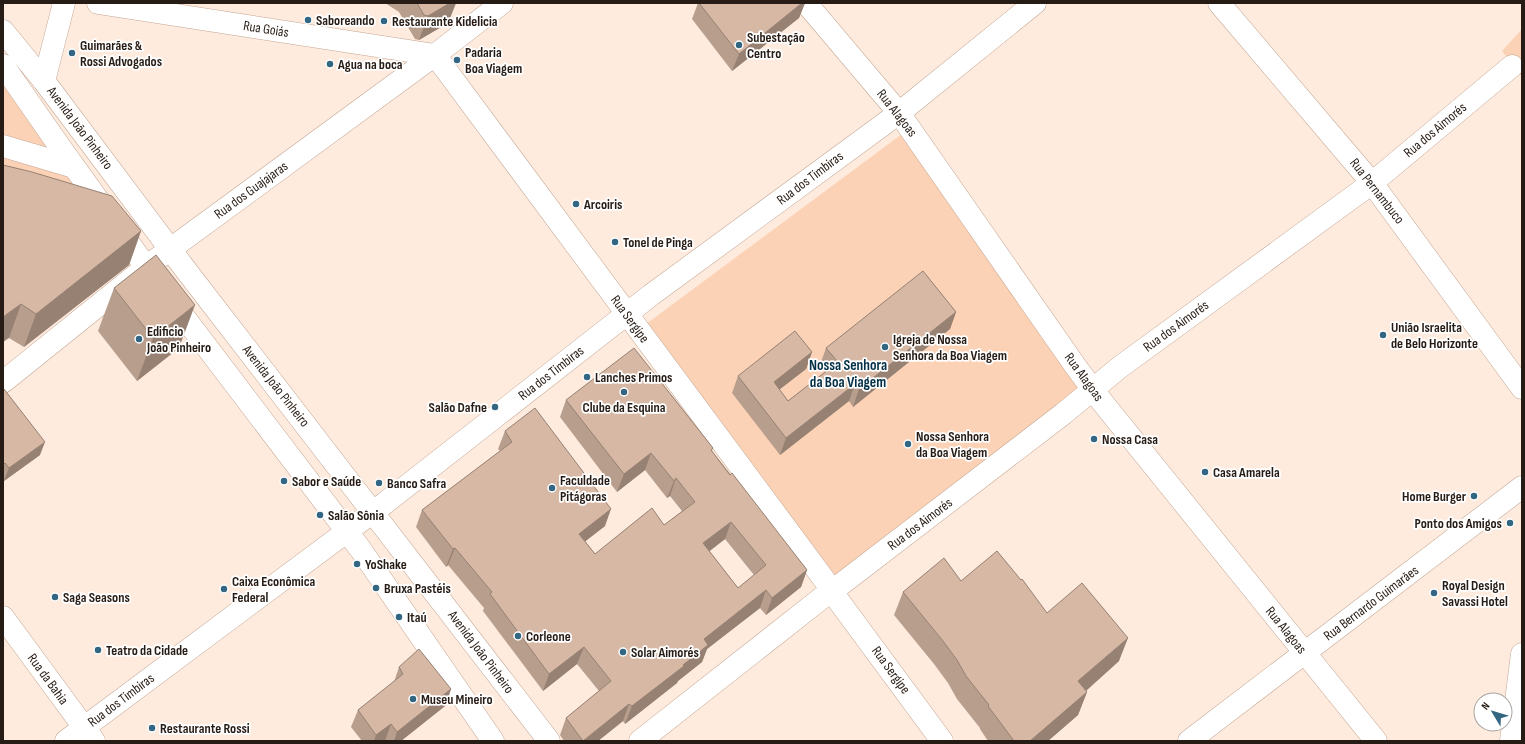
<svg xmlns="http://www.w3.org/2000/svg" width="1525" height="744" viewBox="0 0 1525 744" font-family="'Sofia Sans Condensed',sans-serif">
  <rect width="100%" height="100%" fill="#feebde"/>
  <path fill="#fcd2b6" d="M1522,29V77L1502,51Z
    M3,74L117,226L3,193Z
    M910,128L1090,377L1078,398L835,581L638,330Z"/>
  <g fill="none" stroke-linecap="round" stroke-linejoin="round">
    <defs>
      <path id="minor" d="M98,3L435,55L826,582
        M806,3L899,113L1076,367L1099,398L1376,741
        M1219,3L1372,183L1522,388
        M3,31L44,81L182,265L549,741
        M3,65L60,147L146,267L361,550L493,741
        M44,81L64,3
        M3,146L74,167
        M3,382L146,267L435,55L502,3
        M840,585L1063,414L1120,367L1372,183L1512,66
        M838,600L942,741
        M3,617L94,741
        M66,741L385,503L651,295L899,113L1035,3
        M640,741L823,597
        M1189,741L1522,487"/>
      <path id="major" d="M1511,741L1522,654"/>
    </defs>
    <use href="#minor" stroke="#c3a692" stroke-width="23"/>
    <use href="#major" stroke="#c3a692" stroke-width="23"/>
    <use href="#minor" stroke="#fff" stroke-width="22"/>
    <use href="#major" stroke="#fff" stroke-width="22"/>
  </g>
  <path fill="#b89e8d" fill-rule="evenodd" d="M385,3H456L448,23L419,40L415,39L399,12Z
    M698,3H805L799,18L732,71L692,19Z
    M3,165L141,231L129,265L24,347L9,338Z
    M114,288L179,348L137,381L98,331Z
    M956,312L950,329L853,407L849,401L780,455L732,393L738,376L812,352L806,369L779,390L788,401L825,372L820,365L826,348Z
    M3,390L40,455L4,481L3,479Z
    M566,400L713,448L712,451L807,570L801,587L766,615L760,608L707,649L702,662L678,681L677,683L625,724L623,721L598,741H564L560,735L566,718L599,691L577,664L543,691L483,611L484,608L448,565L446,567L416,527L422,510L500,451L498,449L505,431L605,526L585,541L595,554L664,525L682,511L670,496L667,498L645,470L617,492L560,417ZM725,539L754,575L738,588L709,551Z
    M961,581L1047,613L1119,661L1086,691L1087,692L1078,715L1048,741H988L980,729V728L957,699L948,683L934,664L894,615L903,592Z
    M399,667L451,689L445,706L401,741H362L351,727L358,710L394,682Z"/>
  <path fill="#968173" d="M450,3H456L448,23L419,40L428,16Z
    M802,3H805L799,18L732,71L739,54Z
    M141,231L129,265L24,347L36,314Z
    M21,304L9,338L3,342V317Z
    M195,305L179,348L137,381L153,338Z
    M956,312L950,329L853,407L859,389Z
    M812,352L806,369L767,399L774,382Z
    M855,384L849,401L780,455L786,438Z
    M45,442L40,455L4,481L9,468Z
    M651,453L645,470L617,492L624,474Z
    M676,478L670,496L667,498L674,481Z
    M611,509L605,526L573,551L579,534Z
    M731,522L725,539L697,561L703,543Z
    M455,548L448,565L446,567L453,549Z
    M807,570L801,587L766,615L772,598Z
    M766,590L760,608L707,649L702,662L678,681L677,683L625,724L632,706L683,665L704,639Z
    M1128,638L1119,661L1070,705L1078,681Z
    M584,647L577,664L543,691L549,674Z
    M451,689L445,706L401,741H394L397,732Z
    M1087,692L1078,715L1048,741H1030Z
    M629,704L623,721L598,741H583Z
    M391,724L385,741H374L376,735Z"/>
  <path fill="#d6b8a4" stroke="#968173" fill-rule="evenodd" d="M417,3H450L428,16L424,15Z
    M699,3H802L739,54Z
    M3,165L32,172L112,196L141,231L36,314L21,304L3,317Z
    M156,255L195,305L153,338L114,288Z
    M923,271L956,312L859,389L855,384L786,438L738,376L795,331L812,352L774,382L788,401L838,362L826,348Z
    M634,348L713,448L711,450L730,475L732,473L807,570L772,598L766,590L704,639L708,645L683,665L684,666L632,706L629,704L583,741L566,718L611,681L584,647L549,674L490,594L492,592L455,548L453,549L422,510L512,442L505,431L535,408L611,509L579,534L595,554L652,508L664,525L695,502L676,478L674,481L651,453L624,474L566,400ZM731,522L766,565L738,588L703,543Z
    M4,389L45,442L9,468L5,463L3,465V390Z
    M997,551L1021,580L1022,579L1047,613L1082,583L1128,638L1078,681L1087,692L1030,741H1014L988,706L989,705L966,676L957,660L943,641L903,592L944,558L961,581Z
    M419,649L451,689L397,732L391,724L376,735L358,710L403,674L399,667Z"/>
  <g fill="#326682" stroke="#fff" stroke-width="1.5">
    <circle cx="308" cy="20" r="4"/>
    <circle cx="384" cy="21" r="4"/>
    <circle cx="739" cy="45" r="4"/>
    <circle cx="72" cy="53" r="4"/>
    <circle cx="457" cy="60" r="4"/>
    <circle cx="330" cy="64" r="4"/>
    <circle cx="576" cy="204" r="4"/>
    <circle cx="615" cy="242" r="4"/>
    <circle cx="1383" cy="335" r="4"/>
    <circle cx="139" cy="339" r="4"/>
    <circle cx="885" cy="347" r="4"/>
    <circle cx="587" cy="377" r="4"/>
    <circle cx="624" cy="392" r="4"/>
    <circle cx="495" cy="407" r="4"/>
    <circle cx="1094" cy="439" r="4"/>
    <circle cx="908" cy="444" r="4"/>
    <circle cx="1205" cy="472" r="4"/>
    <circle cx="284" cy="481" r="4"/>
    <circle cx="379" cy="483" r="4"/>
    <circle cx="552" cy="488" r="4"/>
    <circle cx="1474" cy="496" r="4"/>
    <circle cx="320" cy="515" r="4"/>
    <circle cx="1510" cy="523" r="4"/>
    <circle cx="357" cy="564" r="4"/>
    <circle cx="376" cy="588" r="4"/>
    <circle cx="224" cy="589" r="4"/>
    <circle cx="1434" cy="593" r="4"/>
    <circle cx="55" cy="597" r="4"/>
    <circle cx="399" cy="617" r="4"/>
    <circle cx="518" cy="636" r="4"/>
    <circle cx="98" cy="650" r="4"/>
    <circle cx="623" cy="652" r="4"/>
    <circle cx="413" cy="699" r="4"/>
    <circle cx="152" cy="728" r="4"/>
  </g>
  <g text-anchor="middle" dominant-baseline="central" stroke-width="3.5" stroke-linejoin="round" paint-order="stroke">
    <g font-size="14" font-weight="bold" fill="#271c15" stroke="#fff" text-anchor="start">
      <text x="316" y="20">Saboreando</text>
      <text x="392" y="21">Restaurante Kidelicia</text>
      <text x="747" y="37">Subestação<tspan x="747" dy="16">Centro</tspan></text>
      <text x="80" y="45">Guimarães &amp;<tspan x="80" dy="16">Rossi Advogados</tspan></text>
      <text x="465" y="52">Padaria<tspan x="465" dy="16">Boa Viagem</tspan></text>
      <text x="338" y="64">Agua na boca</text>
      <text x="584" y="204">Arcoiris</text>
      <text x="623" y="242">Tonel de Pinga</text>
      <text x="1391" y="327">União Israelita<tspan x="1391" dy="16">de Belo Horizonte</tspan></text>
      <text x="147" y="331">Edificio<tspan x="147" dy="16">João Pinheiro</tspan></text>
      <text x="893" y="339">Igreja de Nossa<tspan x="893" dy="16">Senhora da Boa Viagem</tspan></text>
      <text x="595" y="377">Lanches Primos</text>
      <text x="487" y="407" text-anchor="end">Salão Dafne</text>
      <text x="624" y="407" text-anchor="middle">Clube da Esquina</text>
      <text x="916" y="436">Nossa Senhora<tspan x="916" dy="16">da Boa Viagem</tspan></text>
      <text x="1102" y="439">Nossa Casa</text>
      <text x="1213" y="472">Casa Amarela</text>
      <text x="560" y="480">Faculdade<tspan x="560" dy="16">Pitágoras</tspan></text>
      <text x="292" y="481">Sabor e Saúde</text>
      <text x="387" y="483">Banco Safra</text>
      <text x="1466" y="496" text-anchor="end">Home Burger</text>
      <text x="328" y="515">Salão Sônia</text>
      <text x="1502" y="523" text-anchor="end">Ponto dos Amigos</text>
      <text x="365" y="564">YoShake</text>
      <text x="232" y="581">Caixa Econômica<tspan x="232" dy="16">Federal</tspan></text>
      <text x="1442" y="585">Royal Design<tspan x="1442" dy="16">Savassi Hotel</tspan></text>
      <text x="384" y="588">Bruxa Pastéis</text>
      <text x="63" y="597">Saga Seasons</text>
      <text x="407" y="617">Itaú</text>
      <text x="526" y="636">Corleone</text>
      <text x="106" y="650">Teatro da Cidade</text>
      <text x="631" y="652">Solar Aimorés</text>
      <text x="421" y="699">Museu Mineiro</text>
      <text x="160" y="728">Restaurante Rossi</text>
    </g>
    <g font-size="14" fill="#271c15" stroke="#fff">
      <text transform="translate(266 29) rotate(9)">Rua Goiás</text>
      <text transform="translate(897 113) rotate(52)">Rua Alagoas</text>
      <text transform="translate(80 128) rotate(53)">Avenida João Pinheiro</text>
      <text transform="translate(1435 130) rotate(-40)">Rua dos Aimorés</text>
      <text transform="translate(810 178) rotate(-37)">Rua dos Timbiras</text>
      <text transform="translate(251 190) rotate(-36)">Rua dos Guajajaras</text>
      <text transform="translate(1377 191) rotate(52)">Rua Pernambuco</text>
      <text transform="translate(630 319) rotate(54)">Rua Sergipe</text>
      <text transform="translate(1176 326) rotate(-36)">Rua dos Aimorés</text>
      <text transform="translate(551 373) rotate(-38)">Rua dos Timbiras</text>
      <text transform="translate(1084 377) rotate(54)">Rua Alagoas</text>
      <text transform="translate(276 386) rotate(52)">Avenida João Pinheiro</text>
      <text transform="translate(920 524) rotate(-37)">Rua dos Aimorés</text>
      <text transform="translate(1371 603) rotate(-37)">Rua Bernardo Guimarães</text>
      <text transform="translate(1286 630) rotate(51)">Rua Alagoas</text>
      <text transform="translate(481 652) rotate(53)">Avenida João Pinheiro</text>
      <text transform="translate(891 670) rotate(54)">Rua Sergipe</text>
      <text transform="translate(48 679) rotate(54)">Rua da Bahia</text>
      <text transform="translate(121 700) rotate(-37)">Rua dos Timbiras</text>
    </g>
    <g font-size="15" font-weight="bold" fill="#033046" stroke="#fff">
      <text x="848" y="365">Nossa Senhora<tspan x="848" dy="17">da Boa Viagem</tspan></text>
    </g>
  </g>
  <rect width="1525" height="744" fill="none" stroke="#271c15" stroke-width="8"/>
  <g transform="translate(1493 712) rotate(308)"><circle r="19" fill="#ffffff" stroke="#a9a4a1"/>
  <path d="M0-3L7 15L0 10L-7 15Z" fill="#326682"/>
  <text y="-6" font-size="11" font-weight="bold" text-anchor="middle" fill="#271c15">N</text>
  </g>
</svg>
